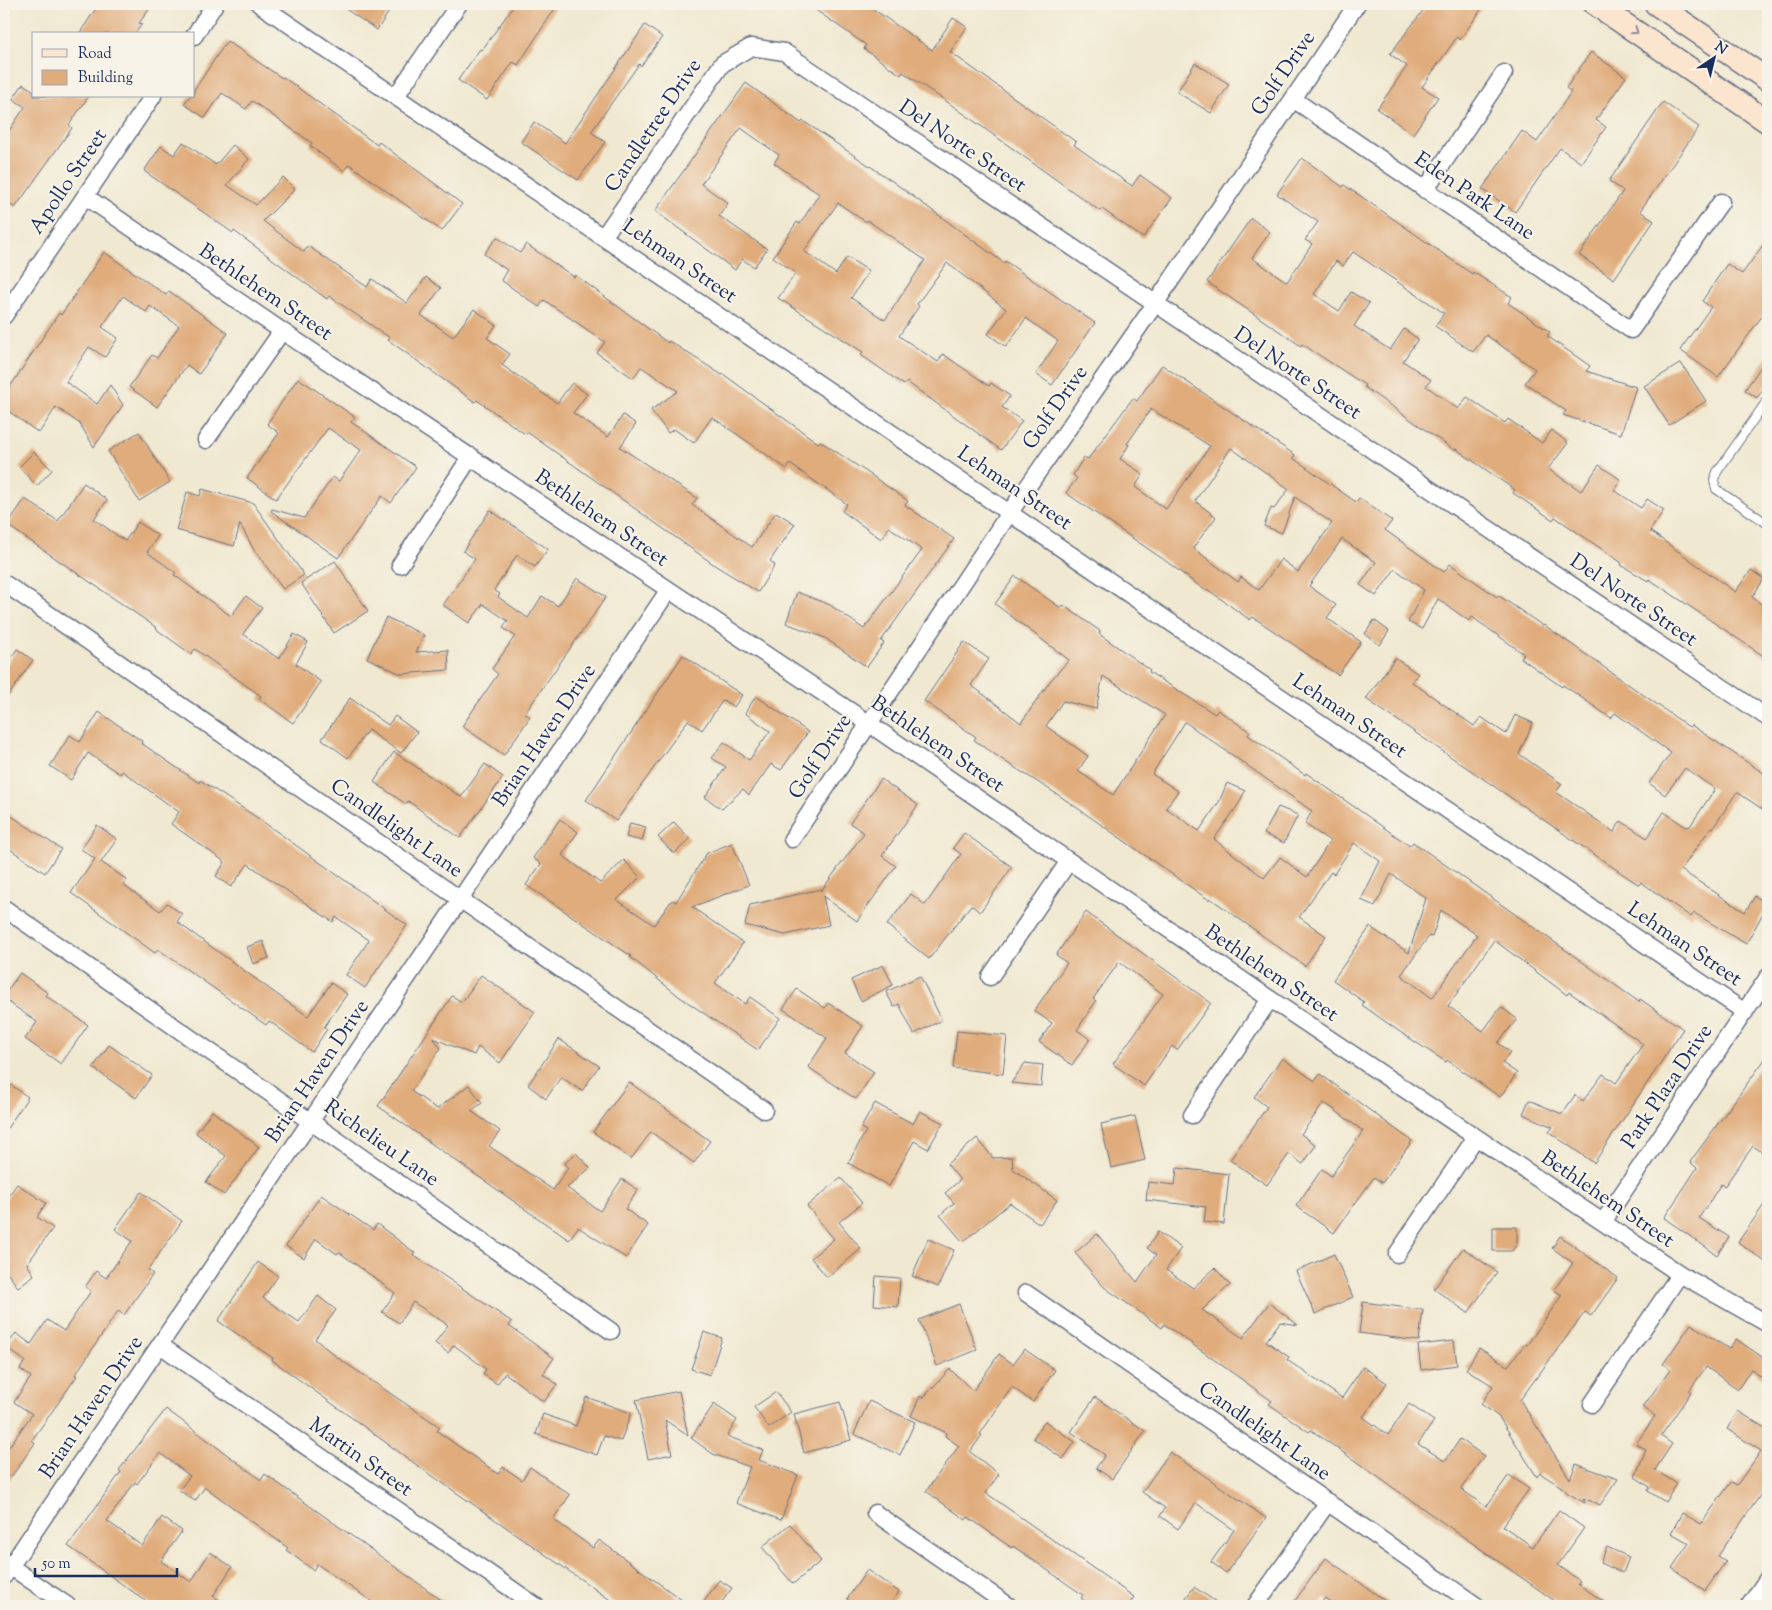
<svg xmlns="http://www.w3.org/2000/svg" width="1772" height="1610" viewBox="0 0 1772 1610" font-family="'Sorts Mill Goudy',serif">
  <rect width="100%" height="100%" fill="#f7f3e8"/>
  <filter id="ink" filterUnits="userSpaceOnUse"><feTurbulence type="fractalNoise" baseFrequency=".02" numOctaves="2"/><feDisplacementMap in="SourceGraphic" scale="10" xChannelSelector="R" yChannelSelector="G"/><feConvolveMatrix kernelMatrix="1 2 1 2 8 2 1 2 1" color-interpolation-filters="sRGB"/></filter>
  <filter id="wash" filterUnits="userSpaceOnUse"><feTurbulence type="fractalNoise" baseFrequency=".0096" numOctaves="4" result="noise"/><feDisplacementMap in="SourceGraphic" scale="20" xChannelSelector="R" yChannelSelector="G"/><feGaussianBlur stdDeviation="1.12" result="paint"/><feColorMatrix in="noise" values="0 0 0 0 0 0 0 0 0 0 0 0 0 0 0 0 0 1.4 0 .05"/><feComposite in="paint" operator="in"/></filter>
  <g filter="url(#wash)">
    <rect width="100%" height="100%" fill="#f0e8d0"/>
    <g id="blocks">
      <path fill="#e0ac7c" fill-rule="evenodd" d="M99,4H153L139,23L142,24L135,34H79Z
        M338,4H394L377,30Z
        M515,4H558L518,65L513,62L487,100L458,80L480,49L482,50Z
        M807,4H866L932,50L953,18L967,27L950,52L1076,142L1074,145L1132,186L1140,175L1172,198L1143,238L1102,209L1100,211L953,106L903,72L901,75L864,49L866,45Z
        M1428,4H1485L1460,40L1457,37L1422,87L1438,97L1413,134L1377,109L1407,66L1390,54Z
        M645,25L662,37L641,66L639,64L591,132L605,142L578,180L521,142L534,122L565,143Z
        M227,41L282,78L283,77L377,145L379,142L462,204L442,231L349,164L344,171L310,146L312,143L252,101L246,109L222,93L205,118L184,104L190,96H194V90Z
        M1591,52L1626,77L1596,120L1606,127L1581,163L1560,148L1515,212L1482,189L1522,131L1537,142L1571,92L1566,88Z
        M1195,63L1229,84L1211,113L1177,92Z
        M746,83L801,123L803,121L892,181L1004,263L1005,261L1095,323L1052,385L1036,374L1058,341L1026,318L1006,347L988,334L1006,309L947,263L917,304L919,306L899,336L938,362L943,354L989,386L991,383L1010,396L1002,407L1022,421L1001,450L907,382L904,385L861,355L863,352L778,298L796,273L773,257L797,222L800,224L819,194L774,163L779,155L741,128L701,184L728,203L719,216L767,249L754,267L742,259L735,270L655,211ZM838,203L866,222L867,220L925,260L885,320L851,298L869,271L847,257L836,274L804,251Z
        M23,84L34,91V96H89L69,125L72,128L15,208L4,200V138L25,107L13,99Z
        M1663,102L1699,127L1640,211L1654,221L1614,279L1579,255L1623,191L1609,181Z
        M183,142L216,165L233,145L249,159L227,185L256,205L283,177L295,189L263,221L304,252L308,246L367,287L372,279L407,303L426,277L441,288L421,315L453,337L474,309L496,325L487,338L510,354L502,365L557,403L572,383L587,394L573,413L608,437L623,415L636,424L620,447L697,498L692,505L752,547L776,512L795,524L770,561L775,565L758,592L716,566L527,432L525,434L477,400L475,402L388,340L390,338L329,296L327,299L234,231L233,233L144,171L161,146L174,155Z
        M1302,158L1343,187L1344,185L1362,197L1472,274L1473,272L1512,297L1508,303L1550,332L1547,336L1590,366L1586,371L1636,387L1621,434L1563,415L1566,411L1525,383L1535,369L1486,335L1473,352L1435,326L1444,313L1353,252L1343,266L1336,261L1314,294L1339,311L1351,292L1369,303L1354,326L1390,350L1404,329L1418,339L1403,361L1431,380L1426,386L1458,409L1467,397L1505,423L1508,419L1542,443L1552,430L1568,443L1548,469L1581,491L1599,465L1621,480L1614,490L1641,508L1647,499L1664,510L1650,531L1735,592L1751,570L1764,579L1752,597L1768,609V659L1649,579L1648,581L1621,565L1622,563L1555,517L1553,520L1513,493L1515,490L1456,449L1454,450L1364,387L1365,385L1302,344L1301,346L1207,282L1251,218L1270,232L1252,258L1287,282L1312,244L1305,240L1318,222L1277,194Z
        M497,237L520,253L526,244L574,277L575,275L668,343L669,341L722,375L723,374L818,443L820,441L868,473L908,501L905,505L954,539L881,641L884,643L867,667L825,638L786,623L797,592L830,605L864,629L922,550L889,527L881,539L842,511L847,504L790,464L787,469L712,417L694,443L674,429L668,433L651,410L678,391L641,367L633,378L597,353L605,342L544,300L539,307L501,280L507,270L484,254Z
        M1768,238V308L1718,377L1680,350L1711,307L1702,301L1727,264L1742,274Z
        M104,252L166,295L169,291L228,333L199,374L187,365L157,407L129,387L152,355L157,358L179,326L150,306L146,312L123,296L102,327L118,338L105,357L89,347L66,382L97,404L110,385L123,405L94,447L80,424L56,407L39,433L4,408V396L59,313L61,315Z
        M1768,356V382L1757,398L1745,390Z
        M1681,363L1706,401L1669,425L1644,386Z
        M1162,365L1295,455L1293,458L1356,502L1359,498L1392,521L1385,530L1444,572L1450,564L1497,597L1498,595L1543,626L1544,625L1689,727L1691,725L1768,776V800L1762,809L1737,792L1713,828L1711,827L1681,870L1745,912L1755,896L1768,904L1746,944L1694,913L1691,917L1641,882L1639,885L1366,699L1395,658L1418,674L1412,682L1474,726L1481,717L1506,734L1515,715L1533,723L1519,754L1562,784L1556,792L1614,832L1621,821L1647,838L1664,812L1686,827L1690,826L1715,789L1685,768L1665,795L1649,783L1671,753L1615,713L1611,718L1563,685L1562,687L1521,658L1524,654L1472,617L1469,621L1438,599L1422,629L1408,622L1424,590L1395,569L1376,596L1360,585L1376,562L1342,539L1309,586L1336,605L1327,618L1361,642L1338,675L1253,617L1250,620L1207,589L1206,591L1163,559L1066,493L1077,478L1073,475L1084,457L1088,459L1133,398L1137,401ZM1151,409L1210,446L1166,509L1135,487L1143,474L1120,459L1129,445L1127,444ZM1231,448L1289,489L1274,509L1271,508L1264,526L1282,533L1295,497L1332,523L1298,572L1281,559L1259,590L1241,577L1238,582L1193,548L1216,517L1195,501Z
        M298,378L355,417L351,422L416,467L391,503L382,496L338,558L271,511L272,509L304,518L333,477L339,481L361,450L328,428L276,499L247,478L279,433L267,424Z
        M139,432L170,482L139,501L108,451Z
        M34,452L52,470L37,486L19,467Z
        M84,483L107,500L94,519L125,541L138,522L158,536L147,552L176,573L174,575L231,616L246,596L262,608L243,634L279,659L294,634L308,642L296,664L321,682L293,723L259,699L261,696L195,649L191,654L156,629L157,628L7,525L25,499L58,521Z
        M202,489L253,503L304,575L283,589L254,550L240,524L234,546L176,530L187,492L200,496Z
        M490,510L548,549L535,567L517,555L494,590L500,594L498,597L528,618L542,596L558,606L577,578L606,597L525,713L530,717L504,755L462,726L498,674L492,669L515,636L503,628L508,621L483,604L469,623L443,605L475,559L463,551Z
        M335,561L368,611L334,633L301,583Z
        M1015,576L1061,608L1063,605L1100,631L1099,634L1150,670L1149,672L1215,714L1218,710L1250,732L1248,735L1305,775L1306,773L1410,846L1413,842L1639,1002L1640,999L1683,1029L1594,1163L1549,1132L1553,1127L1523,1114L1529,1100L1562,1114L1575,1095L1583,1101L1603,1074L1616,1083L1643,1044L1569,992L1567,995L1494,940L1448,1006L1483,1031L1501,1007L1517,1019L1498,1043L1510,1052L1502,1063L1517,1073L1500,1097L1447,1060L1446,1062L1400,1032L1362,1005L1364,1002L1333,980L1370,927L1409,953L1426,898L1391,874L1375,906L1361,900L1380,861L1354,843L1334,874L1331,872L1299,917L1326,936L1305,966L1210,898L1209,900L1060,796L1009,764L974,740L976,737L924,701L964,642L989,659L971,685L1021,723L1051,680L1069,660L995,604ZM1103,676L1165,715L1113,795L1078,771L1088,756L1046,726L1063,701L1096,709ZM1185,722L1312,811L1305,824L1330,841L1307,877L1280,857L1264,878L1214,839L1238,805L1245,791L1227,783L1219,802L1199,831L1166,808L1178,791L1152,774ZM1441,910L1477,935L1432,998L1401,975L1429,936L1432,937Z
        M386,617L424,635L416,652L448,650L449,670L401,674L367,658Z
        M1374,620L1389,631L1380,645L1365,634Z
        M17,649L33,660L4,702V669Z
        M683,655L742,695L734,707L723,700L702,730L688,720L616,821L586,800Z
        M756,696L808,732L781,770L771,764L749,795L743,789L722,809L705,797L726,767L712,758L724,742L749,760L770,731L745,713Z
        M350,698L388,725L395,716L417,732L401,753L368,730L348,758L322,739Z
        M99,712L142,741L141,743L199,783L200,780L262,821L407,925L365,988L346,975L369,940L336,917L333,922L248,864L231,887L216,876L225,862L171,824L179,812L122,771L120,774L88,753L71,780L50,766L70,735L80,742Z
        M394,752L461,797L485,764L503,777L460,838L408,801L406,804L374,782Z
        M881,779L918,805L882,856L896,866L857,921L823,896L829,925L785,935L745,925L750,905L821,889V891L864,833L850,823Z
        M1278,807L1298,815L1284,843L1264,834Z
        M4,811L61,849L45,873L4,845Z
        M560,819L578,832L562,855L600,883L624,860L640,877L617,900L654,925L672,900L676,902L707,853L732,843L749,885L692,907L743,943L715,983L745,1004L750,997L780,1018L758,1050L680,997L630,957L631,956L526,885L541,864L533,858Z
        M674,822L690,839L674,854L658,837Z
        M630,823L646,827L642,841L626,837Z
        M97,825L117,839L101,862L127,880L123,885L160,911L167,903L182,914L177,922L293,1006L308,1016L331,983L347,994L324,1027L327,1029L312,1052L269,1021L266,1025L158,949L155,953L71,893L95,859L81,849Z
        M964,833L1012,867L980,912L971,905L929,959L887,925L911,894L925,905L961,854L953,848Z
        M1086,912L1211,1003L1177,1050L1172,1046L1144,1086L1113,1064L1163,994L1119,962L1093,999L1096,1001L1077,1030L1090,1039L1072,1065L1039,1042L1052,1023L1034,1011L1067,963L1056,955Z
        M263,941L269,958L253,964L247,947Z
        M883,965L893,985L861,1001L851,980Z
        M20,973L48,993L46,996L88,1025L61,1064L25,1039L37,1022L4,999V995Z
        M481,975L535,1012L500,1063L478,1047L474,1055L433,1038L441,1048L411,1091L437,1109L469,1085L482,1103L471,1111L500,1131L489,1146L553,1190L568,1168L564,1164L576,1153L590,1168L567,1188L600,1211L622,1179L638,1190L625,1209L648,1225L626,1258L578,1227L569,1240L378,1106L452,996L462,1002Z
        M920,976L942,1020L914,1034L899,1004L894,1007L886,992Z
        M797,989L825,1008L828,1003L863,1026L845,1053L874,1072L856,1099L808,1067L827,1038L783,1009Z
        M957,1031L1007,1036L1003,1074L953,1068Z
        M559,1039L599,1066L582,1091L561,1077L546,1099L528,1085Z
        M109,1045L152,1075L136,1098L93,1068Z
        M1768,1055V1156L1753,1146L1724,1187L1721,1184L1699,1218L1729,1237L1717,1255L1664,1218L1697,1168L1690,1162Z
        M1282,1058L1315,1081L1320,1074L1412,1141L1382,1183L1374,1177L1334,1233L1296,1206L1322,1169L1331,1176L1363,1131L1332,1108L1324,1103L1301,1134L1316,1145L1303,1164L1289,1154L1267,1185L1230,1160L1267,1107L1254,1097Z
        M1025,1063L1043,1065L1041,1086L1011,1083Z
        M629,1082L710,1141L694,1163L651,1132L631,1159L593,1132Z
        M11,1085L28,1097L4,1133V1096Z
        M875,1103L913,1124L920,1111L943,1123L928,1149L914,1141L889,1186L848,1163L866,1131L861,1128Z
        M212,1111L259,1147L224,1195L206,1182L226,1156L196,1133Z
        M1135,1116L1145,1160L1111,1168L1101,1124Z
        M977,1138L993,1158L1012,1157L1013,1169L1057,1200L1040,1224L1010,1203L963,1242L940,1215L954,1203L945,1193L960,1180L947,1164Z
        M1177,1168L1229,1174L1224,1224L1204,1222L1206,1207L1146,1200L1148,1182L1175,1185Z
        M841,1178L862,1203L839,1222L861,1249L827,1277L811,1258L834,1239L807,1206Z
        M17,1184L46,1203L37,1217L53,1228L27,1264L34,1275L18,1287L4,1269V1202Z
        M141,1192L182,1221L148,1270L153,1274L124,1315L118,1311L75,1375L77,1376L32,1440L35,1443L4,1487V1454L32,1414L14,1402L31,1377L20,1369L25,1361L6,1347L16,1333L31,1344L47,1320L64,1331L91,1291L85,1287L96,1271L106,1278L132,1241L115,1229Z
        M321,1195L373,1230L377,1224L415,1253L413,1255L512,1322L509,1326L554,1358L543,1374L557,1384L544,1402L505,1373L497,1384L483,1374L486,1369L454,1345L448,1353L435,1343L448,1325L413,1302L399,1323L382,1312L395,1293L339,1252L337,1254L316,1239L304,1258L286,1246Z
        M1768,1199V1264L1738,1242Z
        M1493,1227H1517V1244L1512,1251H1493Z
        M1158,1232L1181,1248L1166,1270L1193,1288L1215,1268L1230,1285L1202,1310L1240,1336L1243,1338L1269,1303L1298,1325L1280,1322L1266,1341L1289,1357L1287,1360L1342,1398L1363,1367L1387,1383L1363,1417L1388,1435L1409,1404L1434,1421L1418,1444L1445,1461L1460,1439L1484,1456L1461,1489L1486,1507L1509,1475L1529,1489L1503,1526L1533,1547L1559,1510L1584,1528L1558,1565L1580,1581L1578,1584L1610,1606H1562L1311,1430L1309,1432L1269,1404L1272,1401L1164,1324L1162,1328L1104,1287L1075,1253L1097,1234L1137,1282L1156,1255L1147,1248Z
        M1560,1236L1618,1278L1591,1316L1585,1312L1520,1400L1570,1479L1576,1464L1618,1479L1600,1505L1583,1498L1585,1503L1566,1492V1490L1540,1473L1537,1477L1499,1417L1481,1404L1493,1386L1466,1369L1479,1348L1508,1366L1525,1344L1527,1345L1562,1295L1554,1290L1573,1263L1552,1248Z
        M928,1239L954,1250L938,1287L912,1276Z
        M1463,1248L1497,1272L1468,1313L1434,1289Z
        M1334,1254L1353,1297L1315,1314L1296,1271Z
        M258,1262L278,1276L263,1298L299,1322L318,1296L336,1310L315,1339L338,1358L440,1427L437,1431L498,1474L503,1467L522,1480L530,1467L570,1495L553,1519L593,1548L599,1540L690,1606H619L414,1463L272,1360L273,1358L218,1321Z
        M876,1276L900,1278L898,1307L874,1305Z
        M1363,1302L1423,1310L1419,1341L1359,1333Z
        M959,1304L977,1350L937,1366L919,1320Z
        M1691,1324L1729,1349L1736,1339L1768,1361V1382L1751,1369L1738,1389L1706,1367L1689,1391L1691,1392L1661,1436L1672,1444L1655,1470L1677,1484L1665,1502L1648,1491L1650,1487L1635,1477L1646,1449L1636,1444L1655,1416L1643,1407L1670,1369L1663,1364Z
        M704,1332L722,1338L710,1375L691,1369Z
        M1454,1341L1457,1365L1421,1370L1418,1345Z
        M1024,1349L1055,1370L1033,1402L1012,1387L980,1434L982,1435L970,1452L999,1474L986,1493L1134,1597L1128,1606H1092L1081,1598L1083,1595L1013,1546L1012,1548L968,1517L966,1520L926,1491L959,1446L945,1436L947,1433L911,1416L920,1396L923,1398L950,1369L973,1391L999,1354L1013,1364Z
        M679,1391L688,1436L665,1420L672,1454L648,1459L636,1400Z
        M776,1392L791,1412L769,1428L754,1407Z
        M586,1397L631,1413L621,1441L604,1436L597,1455L536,1434L543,1414L576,1426Z
        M1095,1397L1145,1431L1112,1479L1096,1468L1105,1455L1071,1432Z
        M869,1401L915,1422L900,1455L854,1434Z
        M840,1402L851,1440L804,1453L794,1414Z
        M714,1404L737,1420L727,1436L763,1450L759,1460L798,1475L781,1520L736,1503L750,1467L713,1454L691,1438Z
        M166,1409L261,1480L265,1474L450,1606H378L317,1564L313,1570L286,1550L288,1548L205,1487L195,1501L179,1490L190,1476L160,1453L137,1484L135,1482L107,1521L142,1546L162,1517L182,1531L161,1561L191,1582L210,1552L232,1567L213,1596L228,1606H153L68,1546L121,1472L119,1470Z
        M1738,1411L1768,1430V1484L1718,1556L1726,1561L1705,1591L1672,1568L1689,1543L1671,1533L1682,1513L1701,1524L1731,1482L1737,1485L1761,1451L1727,1429Z
        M1045,1421L1075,1442L1063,1459L1033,1438Z
        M1170,1452L1266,1518L1226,1573L1211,1562L1234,1530L1196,1503L1178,1529L1160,1516L1165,1508L1142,1492Z
        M790,1524L821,1561L793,1584L762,1547Z
        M1607,1547L1629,1557L1623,1573L1600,1563Z
        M1326,1558L1392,1606H1336L1325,1598L1319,1606H1291Z
        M867,1570L899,1592L889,1606H857L847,1599Z
        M719,1580L732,1588L719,1606H701Z
        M1194,1587L1222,1606H1180Z"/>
    </g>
  </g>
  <g filter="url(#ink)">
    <use href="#blocks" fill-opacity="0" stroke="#667086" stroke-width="1"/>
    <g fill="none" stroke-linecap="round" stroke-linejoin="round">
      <defs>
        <path id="service" d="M1768,399L1717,472L1714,480L1716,489L1768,524"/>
        <path id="minor" d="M259,4L1745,1012
          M194,36L215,4
          M396,96L459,4
          M1293,99L1631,330L1721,202
          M1425,190L1504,73
          M85,196L282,331L868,723L1270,999L1680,1274L1768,1324
          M604,236L722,64L751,47L784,52L1768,718
          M4,316L153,96
          M206,440L282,331
          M400,565L471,456
          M4,583L764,1110
          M792,839L1010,512L1155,304L1357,4
          M4,908L611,1331
          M990,977L1069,861
          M1192,1115L1270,999
          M1603,1222L1768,977
          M1397,1254L1476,1137
          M1026,1293L1477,1606
          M160,1345L536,1606
          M1592,1404L1680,1274
          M875,1513L1009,1606
          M4,1562L68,1606
          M4,1576L668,591
          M1255,1606L1328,1502
          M1749,1606L1768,1578"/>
        <path id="secondary" d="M1595,4L1768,122
          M1656,4L1768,80"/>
      </defs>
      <use href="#service" stroke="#667086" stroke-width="10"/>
      <use href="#minor" stroke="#667086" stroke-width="19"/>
      <use href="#secondary" stroke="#667086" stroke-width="25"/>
      <use href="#service" stroke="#fff" stroke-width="8"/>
      <use href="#minor" stroke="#fff" stroke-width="16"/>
      <use href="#secondary" stroke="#fbe5cf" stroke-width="22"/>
    </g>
    <defs><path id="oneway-chevron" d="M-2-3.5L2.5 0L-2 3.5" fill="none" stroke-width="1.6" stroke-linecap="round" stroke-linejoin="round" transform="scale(1.25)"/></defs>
    <use stroke="#8b8a96" href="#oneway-chevron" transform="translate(1635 31) rotate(34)"/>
  </g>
  <g text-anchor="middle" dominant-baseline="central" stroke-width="4.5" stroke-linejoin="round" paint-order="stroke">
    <g font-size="21" fill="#1b2f5e" stroke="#f7f3e8">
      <text transform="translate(1284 74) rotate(-56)">Golf Drive</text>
      <text transform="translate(654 126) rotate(-56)">Candletree Drive</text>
      <text transform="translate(962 147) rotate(34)">Del Norte Street</text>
      <text transform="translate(69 182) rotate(-56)">Apollo Street</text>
      <text transform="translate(1474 197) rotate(34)">Eden Park Lane</text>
      <text transform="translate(679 262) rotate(34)">Lehman Street</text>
      <text transform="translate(265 293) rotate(34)">Bethlehem Street</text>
      <text transform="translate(1297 374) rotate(34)">Del Norte Street</text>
      <text transform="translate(1056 408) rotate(-55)">Golf Drive</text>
      <text transform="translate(1014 489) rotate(34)">Lehman Street</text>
      <text transform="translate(601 519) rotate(34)">Bethlehem Street</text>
      <text transform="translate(1633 601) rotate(34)">Del Norte Street</text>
      <text transform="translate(1349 717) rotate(34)">Lehman Street</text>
      <text transform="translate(545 736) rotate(-56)">Brian Haven Drive</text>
      <text transform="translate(937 745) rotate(34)">Bethlehem Street</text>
      <text transform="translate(821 757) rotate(-57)">Golf Drive</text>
      <text transform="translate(396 829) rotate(35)">Candlelight Lane</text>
      <text transform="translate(1684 945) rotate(34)">Lehman Street</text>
      <text transform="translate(1271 974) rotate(34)">Bethlehem Street</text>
      <text transform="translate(318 1072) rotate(-56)">Brian Haven Drive</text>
      <text transform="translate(1668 1087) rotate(-56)">Park Plaza Drive</text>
      <text transform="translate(381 1144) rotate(35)">Richelieu Lane</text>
      <text transform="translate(1607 1200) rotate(34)">Bethlehem Street</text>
      <text transform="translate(92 1408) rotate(-56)">Brian Haven Drive</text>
      <text transform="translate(1264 1432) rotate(35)">Candlelight Lane</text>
      <text transform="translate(360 1458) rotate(35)">Martin Street</text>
    </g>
  </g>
  <rect width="1772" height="1610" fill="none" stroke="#f7f3e8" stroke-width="20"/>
  <rect x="32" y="32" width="162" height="65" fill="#f7f3e8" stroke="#9fa5b1"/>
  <rect x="42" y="49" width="25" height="8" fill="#fbe5cf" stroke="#9fa5b1"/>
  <text x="78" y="58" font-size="15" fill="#1b2f5e">Road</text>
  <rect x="42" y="70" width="25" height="15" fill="#e0ac7c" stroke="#9fa5b1"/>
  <text x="78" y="82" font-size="15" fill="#1b2f5e">Building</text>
  <g transform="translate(1714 58) rotate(35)" stroke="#f7f3e8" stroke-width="4" paint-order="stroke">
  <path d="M0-4L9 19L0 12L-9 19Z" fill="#1b2f5e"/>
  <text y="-8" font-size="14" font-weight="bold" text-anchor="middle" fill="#1b2f5e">N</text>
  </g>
  <path d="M35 1568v8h142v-8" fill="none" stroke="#1b2f5e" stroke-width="2.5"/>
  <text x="42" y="1568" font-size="15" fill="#1b2f5e" stroke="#f7f3e8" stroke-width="4" paint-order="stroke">50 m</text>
</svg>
